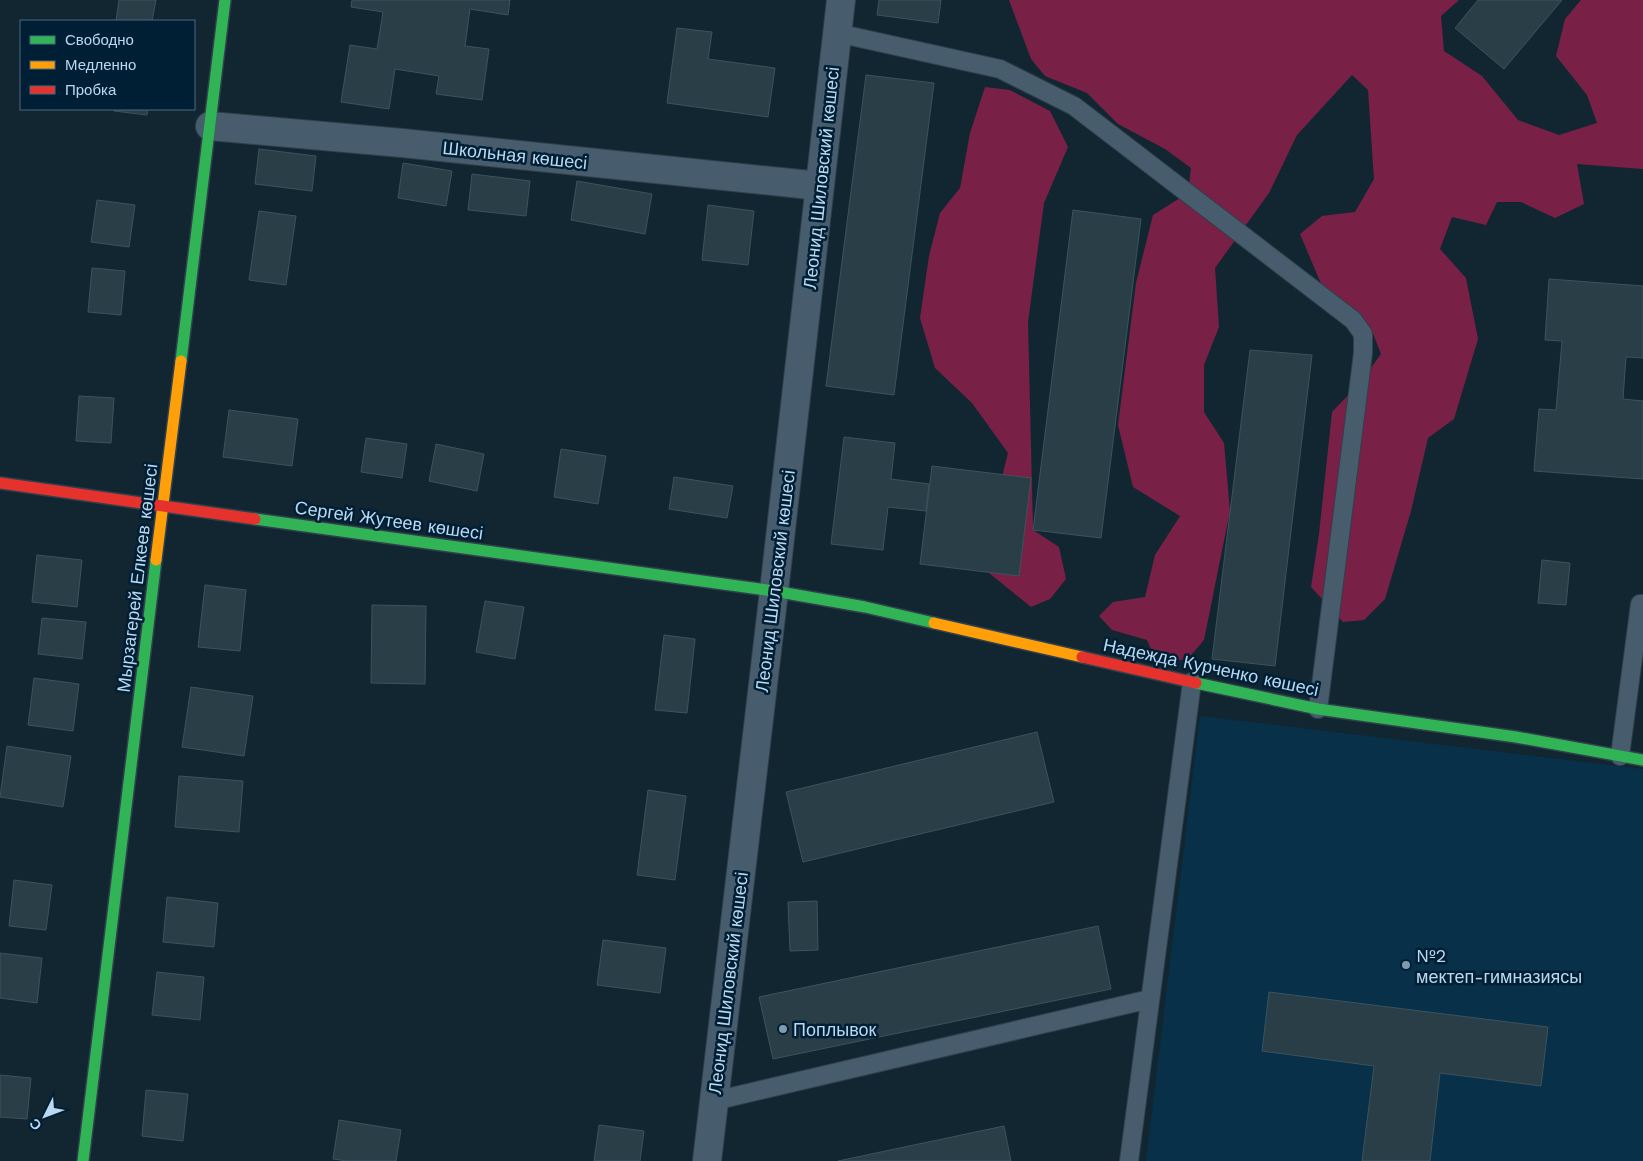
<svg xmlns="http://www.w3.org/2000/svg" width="1643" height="1161" viewBox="0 0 1643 1161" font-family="'Work Sans',sans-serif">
  <rect width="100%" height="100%" fill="#122632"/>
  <path fill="#083048" d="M1200,716L1643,769V1161H1146Z"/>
  <path fill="#792047" d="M1009,0H1459L1441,16L1444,51L1482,76L1518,120L1559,135L1597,123L1587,95L1556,56L1565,19L1581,0H1643V169L1577,164L1584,204L1555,218L1521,202H1497L1486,225L1452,217L1440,249L1466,278L1478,339L1454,419L1428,438L1411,511L1385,599L1364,620L1343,622L1311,587L1319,534L1332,412L1359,384L1381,354L1370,326L1327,298L1300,234L1322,216L1355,212L1374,179L1368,90L1352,75L1297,135L1269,193L1215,268L1219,327L1204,365V412L1224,443L1230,511L1204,640L1187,660L1155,659L1147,640L1112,630L1099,616L1113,602L1145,597L1155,555L1180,516L1133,487L1118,425L1136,283L1153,215L1188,193L1191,168L1165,149L1118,124L1087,93L1045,76L1031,59Z
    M985,87L1010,90L1050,111L1068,147L1044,203L1028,322L1033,530L1059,547L1066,579L1050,599L1031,607L989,573L982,539L999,489L1008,453L972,403L935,368L920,318L929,256L940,213L960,188L970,133Z"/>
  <path fill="#2a3e48" stroke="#3b535e" d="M119,0H156L152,21H116Z
    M352,0H510L508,15L470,9L465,46L489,49L482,100L436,94L439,76L395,69L389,109L341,102L350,45L377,49L383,12L351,7Z
    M879,0H941L938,23L877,15Z
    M1478,0H1562L1504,69L1455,28Z
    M677,28L712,32L708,59L775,68L768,117L667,103Z
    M866,75L934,83L894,395L826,386Z
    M115,109H148L147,115L114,111Z
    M259,149L316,156L312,191L255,184Z
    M403,163L452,171L446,206L398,198Z
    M472,174L530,181L526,216L468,210Z
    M577,181L652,194L645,234L571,220Z
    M97,200L135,205L129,247L91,242Z
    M708,205L754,211L748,265L702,260Z
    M1073,210L1141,219L1101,538L1033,530Z
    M259,211L296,216L286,285L249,280Z
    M92,268L125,271L121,315L88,312Z
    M1549,279L1643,286V358L1626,357L1623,399L1643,401V479L1534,471L1539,409L1556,410L1562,341L1545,340Z
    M1250,350L1312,355L1275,666L1212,659Z
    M79,396L114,398L111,443L76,441Z
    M229,410L298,419L292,466L223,457Z
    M844,437L895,443L891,479L929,484L926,511L888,507L883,550L831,544Z
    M366,438L407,444L402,478L361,472Z
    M436,444L484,454L477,491L429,481Z
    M561,449L606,456L598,504L554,497Z
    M932,466L1031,478L1019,576L920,564Z
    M674,477L733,486L727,518L669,509Z
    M37,555L82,560L77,607L32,602Z
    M1542,560L1570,563L1566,605L1538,603Z
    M205,585L246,590L240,651L198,647Z
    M485,601L524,607L515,659L476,652Z
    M372,605L426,606L425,684L371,683Z
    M42,618L86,622L82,659L38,654Z
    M664,635L695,639L687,713L655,710Z
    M34,678L79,684L73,731L28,725Z
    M191,687L253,696L244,756L182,747Z
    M1037,732L1054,802L803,862L786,792Z
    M7,746L71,756L63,807L0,797Z
    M179,776L243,781L239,832L175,827Z
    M648,790L686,796L675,880L637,875Z
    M14,880L52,885L46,930L9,926Z
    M167,897L218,903L214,947L163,942Z
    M817,901L818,950L790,951L788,902Z
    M1098,926L1111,989L773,1059L759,997Z
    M603,940L666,948L660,993L597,985Z
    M0,953L42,958L37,1003L0,998Z
    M157,972L204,977L200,1020L152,1015Z
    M1269,992L1548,1027L1541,1086L1440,1073L1430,1161H1362L1374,1066L1262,1051Z
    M0,1075L31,1078L27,1119L0,1117Z
    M146,1090L188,1094L183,1141L142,1136Z
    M339,1120L401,1130L396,1161H347L333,1159Z
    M599,1125L644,1131L640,1161H594Z
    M1004,1126L1011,1161H838Z"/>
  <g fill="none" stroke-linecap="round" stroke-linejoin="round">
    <defs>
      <path id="lane" d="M837,33L1000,69L1074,106L1353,320L1363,334V353L1318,709
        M1620,756L1640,604H1643
        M714,1101L1150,999
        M1129,1161L1192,682"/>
      <path id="street" d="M210,126L402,143L820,186
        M707,1161L774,591L841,0"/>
      <path id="fast" d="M181,361L225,0
        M255,519L774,591L865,607L934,623
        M1196,683L1318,709L1516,737L1643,760
        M83,1161L156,560"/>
      <path id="slow" d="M156,560L181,361
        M934,623L1082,657"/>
      <path id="jam" d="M0,483L255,519
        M1082,657L1196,683"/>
    </defs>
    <use href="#lane" stroke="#30404c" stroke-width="20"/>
    <use href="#street" stroke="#30404c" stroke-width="30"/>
    <use href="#fast" stroke="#30404c" stroke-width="14"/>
    <use href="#slow" stroke="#30404c" stroke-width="14"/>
    <use href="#jam" stroke="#30404c" stroke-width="14"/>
    <use href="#lane" stroke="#475d6d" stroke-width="18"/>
    <use href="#street" stroke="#475d6d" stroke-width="28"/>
    <use href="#fast" stroke="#30b455" stroke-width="11"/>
    <use href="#slow" stroke="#ff9f0a" stroke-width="11"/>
    <use href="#jam" stroke="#e5322d" stroke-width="11"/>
  </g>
  <g fill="#7f9aaf" stroke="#001f35" stroke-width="2">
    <circle cx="1406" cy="965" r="5"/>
    <circle cx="783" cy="1029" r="5"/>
  </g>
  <g text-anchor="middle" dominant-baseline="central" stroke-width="5" stroke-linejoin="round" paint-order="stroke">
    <g font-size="18" fill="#b9d9f2" stroke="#001f35">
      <text transform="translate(515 155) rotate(6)">Школьная көшесі</text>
      <text transform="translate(821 178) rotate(-84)">Леонид Шиловский көшесі</text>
      <text transform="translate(389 520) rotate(8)">Сергей Жутеев көшесі</text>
      <text transform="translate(137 578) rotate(-83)">Мырзагерей Елкеев көшесі</text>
      <text transform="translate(775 581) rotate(-83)">Леонид Шиловский көшесі</text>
      <text transform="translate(1211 667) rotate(12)">Надежда Курченко көшесі</text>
      <text transform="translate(728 983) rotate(-83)">Леонид Шиловский көшесі</text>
    </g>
    <g font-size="18" fill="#b9d9f2" stroke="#001f35" text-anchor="start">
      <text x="1416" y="955">№2<tspan x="1416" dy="21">мектеп-гимназиясы</tspan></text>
      <text x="793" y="1029">Поплывок</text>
    </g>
  </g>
  <rect x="20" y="20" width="175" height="90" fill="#001f35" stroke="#4a6981"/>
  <rect x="30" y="36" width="25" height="8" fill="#30b455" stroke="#4a6981"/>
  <text x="65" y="45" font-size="15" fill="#b9d9f2">Свободно</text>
  <rect x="30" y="61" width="25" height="8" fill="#ff9f0a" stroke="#4a6981"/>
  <text x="65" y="70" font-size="15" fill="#b9d9f2">Медленно</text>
  <rect x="30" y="86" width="25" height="8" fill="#e5322d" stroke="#4a6981"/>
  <text x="65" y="95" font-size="15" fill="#b9d9f2">Пробка</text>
  <g transform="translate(45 1116) rotate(228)" stroke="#001f35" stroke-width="4" paint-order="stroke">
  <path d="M0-4L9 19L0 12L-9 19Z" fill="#b9d9f2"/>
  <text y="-8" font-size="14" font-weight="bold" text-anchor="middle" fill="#b9d9f2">С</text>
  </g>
</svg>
